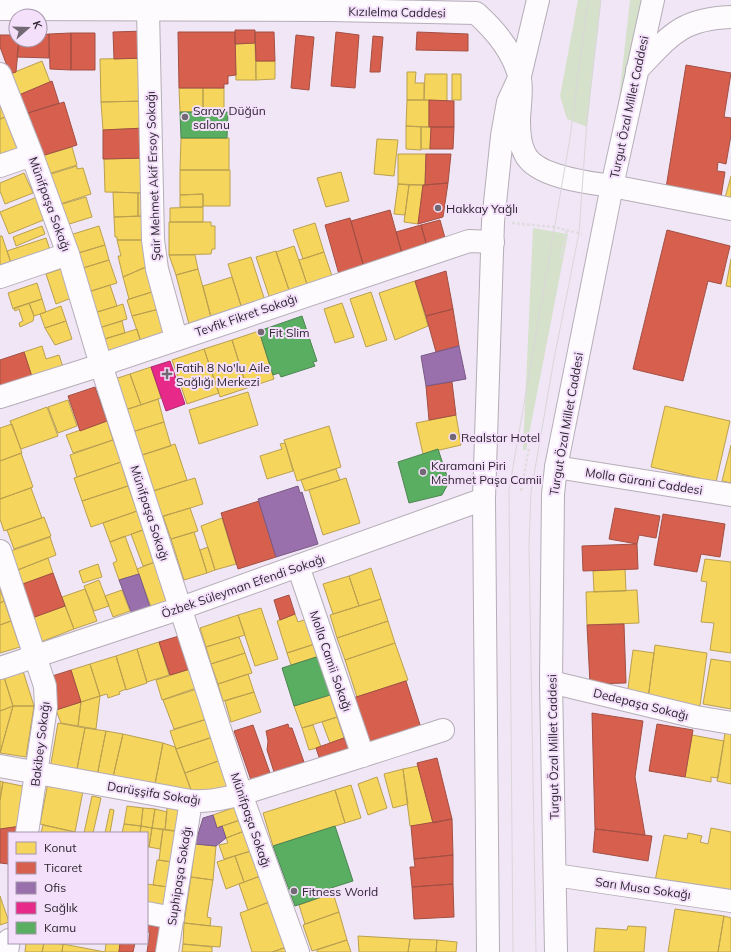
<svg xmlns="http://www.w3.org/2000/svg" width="731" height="952" viewBox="0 0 731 952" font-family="Mulish,sans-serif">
  <rect width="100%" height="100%" fill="#f1e6f5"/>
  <path fill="#d6e1cb" d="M578,0H601L587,127L567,119L560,96Z
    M630,0H653L616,125Z
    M533,228L568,234L526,450H523Z"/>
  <path fill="#f6d55c" stroke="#baa04f" d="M255,43L256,80H236L235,44Z
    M145,58L146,101L101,102L100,59Z
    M42,61L50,82L19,95L10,74Z
    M256,61H275V79L256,80Z
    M407,72H416L415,83H424V100H407Z
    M425,74H447V101L424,100Z
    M452,74H461V100H452Z
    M179,88H203V112H180Z
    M203,88H224V112H203Z
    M407,100H429V127L406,126Z
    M145,101V128L103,130L101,102Z
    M0,102L5,117L0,119Z
    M5,117L18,151L0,158V119Z
    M406,126L421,127V150L406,149Z
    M421,127H431L430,149H421Z
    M181,138H229V170H180Z
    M377,139L398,140L394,176L374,174Z
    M72,147L77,165L48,174L42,156Z
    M398,154H426L425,185L398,184Z
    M146,158L147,193L105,192L104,159Z
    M77,166V169L83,168L91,194L57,205L48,175Z
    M180,170H230V206H203V194L180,195Z
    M341,172L349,201L326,207L317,178Z
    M24,173L33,193L5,204L0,191V183Z
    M731,176V200L725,198Z
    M398,184L409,185L405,215L394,214Z
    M409,185H423L418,224L404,222Z
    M113,192L138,193V216L114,217Z
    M138,193H147V216H138Z
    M203,194V207H180V195Z
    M37,197L46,219L9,234L0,212Z
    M86,197L92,217L66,225L59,205Z
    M203,207V222H170V208Z
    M148,216V240H117V237H115L114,217Z
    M169,222H211V226H215V249H212L211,254L169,255Z
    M315,223L324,252L303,259L293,230Z
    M42,226L45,234L16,246L13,237Z
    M99,226L105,245L75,254L70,235Z
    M0,236H2L12,266L0,270Z
    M46,238L51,253L12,266L7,251Z
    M117,240H148L153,264L123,277L118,256H121Z
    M105,245L109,260L80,269L75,254Z
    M294,246L309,290L291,296L276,252Z
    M276,251L291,296L271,302L256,257Z
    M324,252L334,282L309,290L299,260Z
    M169,255H195L198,269L176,275Z
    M251,257L266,304L243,312L228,264Z
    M731,259V287L726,286Z
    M109,260L117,283L88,292L80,269Z
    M148,266L155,291L129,299L123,277Z
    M64,268L74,297L56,304L46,274Z
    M198,269L212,321L190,328L176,275Z
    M232,277L243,312L212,321L203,286Z
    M415,281L428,326L395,340L379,293Z
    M37,283L42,299L13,309L8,293Z
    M110,285L117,306L94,313L88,292Z
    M155,291L159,309L132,316L127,300Z
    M371,292L387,340L366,347L350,299Z
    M42,299L46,312L34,316L29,303Z
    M29,303L34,316L33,321L20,327L19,323L23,321L19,309L15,311L14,308Z
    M342,303L354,337L335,343L324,309Z
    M123,304L127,319L99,328L94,313Z
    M61,306L66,321L45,328L40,314Z
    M159,309L169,340L143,348L132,316Z
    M66,321L72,339L55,345L45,328Z
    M122,321L125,333L101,340L99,328Z
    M137,329L143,348L107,358L101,340Z
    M259,331L274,379L247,388L232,340Z
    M232,340L247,388L220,397L204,349Z
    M42,346L46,359L59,355L65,373L34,383L24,352Z
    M204,349L219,393L187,404L172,360Z
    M151,367L161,398L141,405L130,374Z
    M130,374L141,405L125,410L115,379Z
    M248,392L258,425L199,444L189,410Z
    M158,399L164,422L132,432L125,410Z
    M68,400L77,426L58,433L48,407Z
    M665,406L730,421L716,482L651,467Z
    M47,407L58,436L21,449L10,421Z
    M456,415L461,445L423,454L416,423Z
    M107,421L113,440L73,453L66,435Z
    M164,422L171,446L139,456L132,432Z
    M12,424L22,453L0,461V428Z
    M329,426L341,467L297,481L284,440Z
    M113,440L121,462L77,477L70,455Z
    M285,443L293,471L267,479L260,456L282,449L280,444Z
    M175,444L187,480L154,491L142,455Z
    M731,445V483L722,481Z
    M21,453L33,487L0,499V461Z
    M121,462L128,486L82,501L74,478Z
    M336,469L340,480L305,491L301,480Z
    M195,478L203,504L158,518L149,492Z
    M346,478L360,523L323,535L309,490Z
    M128,486L137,511L91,527L82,501Z
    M31,488L42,518L4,531L0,519V499Z
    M190,508L198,531L171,539L163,516Z
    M137,511L143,530L110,542L103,523Z
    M44,517L51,536L14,549L7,530Z
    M222,518L236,564L215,570L201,526Z
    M143,530L155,562L143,566L131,534Z
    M194,532L207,573L184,580L171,539Z
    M125,536L139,574L119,580L113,563L117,561L110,542Z
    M50,537L56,555L15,571L8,552Z
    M208,547L215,570L207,573L200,550Z
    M48,558L53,573L20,585L15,571Z
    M705,559L731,562V653L710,650L714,623L701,622L707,582L701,581Z
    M155,562L170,600L151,607L137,569Z
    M98,564L102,577L83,583L79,571Z
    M371,568L381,599L359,606L349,576Z
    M625,569L626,591L594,592L593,571Z
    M349,576L359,606L333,614L323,584Z
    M99,580L109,606L94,611L84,586Z
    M0,589L4,601L0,603Z
    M85,589L97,621L74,629L62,597Z
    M122,590L130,611L113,617L105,596Z
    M637,590L639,623L587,625L586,592Z
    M381,599L388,621L337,638L330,615Z
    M4,601L11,621L0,625V603Z
    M65,606L74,629L38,643L29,619Z
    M261,608L278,659L255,666L238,615Z
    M295,614L298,622L310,618L318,643L287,653L277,621Z
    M238,615L245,635L206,647L200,628Z
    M11,621L20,647L0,653V625Z
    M388,621L395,643L345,660L337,638Z
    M239,637L245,653L211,664L206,647Z
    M159,642L169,675L147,682L137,649Z
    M318,643L322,655L291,665L287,653Z
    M395,643L408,680L357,697L345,660Z
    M655,645L707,653L700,706L648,699Z
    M137,649L147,683L126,690L116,656Z
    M633,650L654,653L648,699L627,696Z
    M245,653L252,673L218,684L211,664Z
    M116,656L126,689L119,692L120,694L108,698L107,694L100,696L90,664Z
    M711,659L731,662V709L703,704Z
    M90,664L100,696L81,702L71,670Z
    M190,669L196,688L162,700L156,680Z
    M23,671L34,706H13L4,677Z
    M248,674L254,692L223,701L218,684Z
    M4,677L13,706L0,711V678Z
    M197,689L207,719L174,729L163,700Z
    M254,692L261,712L231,722L225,701Z
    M330,695L337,717L302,728L294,706Z
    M100,696L96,729L78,726L81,702Z
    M81,702L78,726L61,723L56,710Z
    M13,706H34L26,757L0,753Z
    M13,706L0,753V711Z
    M337,717L344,738L330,743L322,722Z
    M207,719L213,737L176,749L170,731Z
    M58,723L85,728L76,774L50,769Z
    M313,725L321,747L309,750L302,728Z
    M85,728L106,731L97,776L76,774Z
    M106,731L123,734L113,777L97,776Z
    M725,733L731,734V784L717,781Z
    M123,734L163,743L155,784L113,777Z
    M692,735L724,741L718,778L711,777V782L685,777Z
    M213,737L221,760L185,773L176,749Z
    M163,743L175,747L191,790L155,784Z
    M221,760L230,786L205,794L191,790L185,773Z
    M418,766L433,823L410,826L403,769Z
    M403,769L408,804L393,808L384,774Z
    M377,777L387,808L368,815L358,784Z
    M0,781L3,782L0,800Z
    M3,782L27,787L22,826L0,829V800Z
    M48,783L83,791L75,832L40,824Z
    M351,785L361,818L345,823L335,790Z
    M335,790L345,823L273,846L263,813Z
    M92,796L101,798L93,833H84Z
    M127,806L143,808L141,826L124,824Z
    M238,806L243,819L217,828L213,815Z
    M143,808L155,809L152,828L141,826Z
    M167,808L185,810L182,832L165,830Z
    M110,809L114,810L110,833H105Z
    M155,809L167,812L165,830L152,828Z
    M243,819L247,830L226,838L222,826Z
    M124,824L141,826L140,833H122Z
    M43,825L75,832L74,833H41Z
    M141,826L152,828L149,847H147V833H140Z
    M152,828L163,829L160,849L149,847Z
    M711,828L731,832V894L655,881L664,835L687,839L688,833L702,836L700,842L708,844Z
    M163,829L182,832L179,863L159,860Z
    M247,830L254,850L224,859L219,845L228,843L226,838Z
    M195,844L216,846L213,880L191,877Z
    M254,850L263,875L244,882L235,856Z
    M235,856L244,882L226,889L217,862Z
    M157,860L179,863L176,888L153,885Z
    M263,875L272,901L248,910L239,884Z
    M191,877L213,880L207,917L211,918L210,926L184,923Z
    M147,884L175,888L173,906L147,903Z
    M333,893L339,912L305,924L299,905Z
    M0,896L9,922L0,925Z
    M272,901L287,947L272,952H252L240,913Z
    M675,909L724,916L718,952H668Z
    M339,912L347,940L312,951L303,925Z
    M724,916L731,918V952H718Z
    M184,923L222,927L220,947L183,944Z
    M628,926L646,927L644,952H594L596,928L627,930Z
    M358,936L410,939L408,952H359Z
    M410,939L437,940L436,952H408Z
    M347,940L351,952H317V950Z
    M437,940L457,942L456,952H436Z
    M26,943H44L42,952H25Z
    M44,943L63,944L62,952H42Z
    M106,943H120L119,952H105Z
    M63,944L105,952H62Z
    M183,944L212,947V952H182Z
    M287,947L289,952H272Z"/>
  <path fill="#d6604d" stroke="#a34f44" d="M235,30H255V43L235,44Z
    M144,31L145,58L114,59L113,32Z
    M178,32H235L236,75L228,76V84H224V88H179Z
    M255,32H274L275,61H256Z
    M336,32L359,35L355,88L331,86Z
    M417,32L468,34V51L416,50Z
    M71,33H95V70H71Z
    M71,33V70L50,69L49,34Z
    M49,34V58L17,57L19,40H40V35Z
    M0,35H16V40H19L16,72L10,74L0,47Z
    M296,35L314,37L309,90L291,88Z
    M373,36L383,37L380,72H370Z
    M686,65L731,73L724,117L731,118V135L726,164L718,162L717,171L725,172L720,203L665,194Z
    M52,81L59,103L25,114L19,95Z
    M429,100L454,101V127H429Z
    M64,102L77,145L38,157L25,114Z
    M431,127H454L453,149H430Z
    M145,128L146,158L103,159V130Z
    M426,154H451L448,183L425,185Z
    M448,183L443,217L418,224L423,185Z
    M390,210L403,257L364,268L351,221Z
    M350,218L365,271L340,278L325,225Z
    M440,220L447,245L428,250L421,225Z
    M421,225L428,250L403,257L396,232Z
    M667,230L730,246L721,284L708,281L683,381L633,369Z
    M446,271L453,309L426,316L415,281Z
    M453,309L459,346L436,352L426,316Z
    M24,352L34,383L0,393V360Z
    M452,382L456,415L429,420L426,386Z
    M95,387L107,421L80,431L68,396Z
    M259,501L276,557L238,569L221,513Z
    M615,508L660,516L656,538L639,535L637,544L609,539Z
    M663,514L725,524L720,557L701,554L697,572L654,565Z
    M637,544L638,569L583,571L582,546Z
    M53,573L65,606L32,618L20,585Z
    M289,595L295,614L280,620L274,600Z
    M624,624L626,683L590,684L587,625Z
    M179,636L190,669L170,675L159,642Z
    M71,670L81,702L56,710L46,678Z
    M406,681L422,731L370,748L353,698Z
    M592,713L643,721L635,777L645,835L595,829Z
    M288,724L289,728H292L304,762L274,772L267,750L268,741L266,731Z
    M657,724L693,730L685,777L649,771Z
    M253,725L270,773L251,780L234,731Z
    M344,738L349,750L320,760L316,748Z
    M437,758L452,819L433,823L417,763Z
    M452,819L453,855L414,859L411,826Z
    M22,826L21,833H9V864L0,863V829Z
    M595,829L652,836L648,861L593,852Z
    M453,855V884L412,887L410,867H415L414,859Z
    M453,884L454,917L414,919L412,887Z
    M147,925L165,928L162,952H147L150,932H147Z
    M120,943H135L133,952H119Z"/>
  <path fill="#9970ab" stroke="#795a86" d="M459,346L466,379L426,386L421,356Z
    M298,486L300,493L302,492L318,544L276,557L258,499Z
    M139,574L150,607L132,614L119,580Z
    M213,815L217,828L222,826L226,838L216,846L195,844L203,818Z"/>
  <path fill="#e7298a" stroke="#af286f" d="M170,361L185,404L166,411L151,367Z"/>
  <path fill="#5aae61" stroke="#4c8552" d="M180,112H228L227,138H181Z
    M302,316L317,361L313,362L315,366L281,377L279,373L273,375L259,331Z
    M438,449L449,482L442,495L409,503L398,462Z
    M317,657L330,695L294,706L282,668Z
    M335,826L353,881L331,888L333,893L295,906L273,846Z"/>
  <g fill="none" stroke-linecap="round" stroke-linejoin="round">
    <defs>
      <path id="minor" d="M148,10L153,240L157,269L176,338
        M0,74L32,155L68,254L101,365L241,794L298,952
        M0,166L32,155
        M612,186L731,209
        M0,277L68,254
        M0,397L101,365L469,241L493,242
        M556,467L731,495
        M0,551L45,686L46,707L27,833
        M298,566L363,756
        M0,668L181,608L484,499
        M551,682L696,717L731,723
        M0,766L191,801C223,803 255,789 286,780C338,764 390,747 443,730
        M555,875L731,901
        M147,913L173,918
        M7,952L9,940
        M167,952L191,801"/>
      <path id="major" d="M0,9L330,10L476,13C495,30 512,50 519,75C523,87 519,109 519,121C519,132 520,145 525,154C536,177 589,183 612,186
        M637,70C670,36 680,19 731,17
        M488,952L484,499L493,222L502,136L508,102L520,76L538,0
        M556,952L551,682L553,494L556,467L612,186L653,0"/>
    </defs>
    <use href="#minor" stroke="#b5adb8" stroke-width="24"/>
    <use href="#major" stroke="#b5adb8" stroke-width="24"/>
    <path stroke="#e0dde1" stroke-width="2.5" stroke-dasharray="3 2" stroke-linecap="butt" d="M512,223L554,227L582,234
      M561,258L567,230
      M521,491L529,448"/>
    <use href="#minor" stroke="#fdfbfe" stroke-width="22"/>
    <use href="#major" stroke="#fdfbfe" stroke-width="22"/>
    <path stroke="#d9d6db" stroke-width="1" d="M513,952L509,490L570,138L588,0
      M536,952L529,545L531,492L554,359L579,233L587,120L601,0"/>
  </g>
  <g fill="#726975" stroke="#f4e0fb" stroke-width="1.5">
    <circle cx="185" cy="117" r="4"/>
    <circle cx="438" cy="208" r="4"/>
    <circle cx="261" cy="332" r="4"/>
    <path d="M165 368h4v4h4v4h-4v4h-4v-4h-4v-4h4z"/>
    <circle cx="453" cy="437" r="4"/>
    <circle cx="423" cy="472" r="4"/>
    <circle cx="294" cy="891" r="4"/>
  </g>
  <g text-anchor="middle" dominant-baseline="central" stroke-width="4" stroke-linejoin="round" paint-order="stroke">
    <g font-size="12" fill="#2d2630" stroke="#f4e0fb">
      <text transform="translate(397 12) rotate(1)">Kızılelma Caddesi</text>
      <text transform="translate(629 107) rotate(-78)">Turgut Özal Millet Caddesi</text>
      <text transform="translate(153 176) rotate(-92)">Şair Mehmet Akif Ersoy Sokağı</text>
      <text transform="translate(50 204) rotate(70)">Münifpaşa Sokağı</text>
      <text transform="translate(246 315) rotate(-19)">Tevfik Fikret Sokağı</text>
      <text transform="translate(566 424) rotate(-80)">Turgut Özal Millet Caddesi</text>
      <text transform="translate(644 481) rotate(9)">Molla Gürani Caddesi</text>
      <text transform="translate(150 513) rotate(72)">Münifpaşa Sokağı</text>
      <text transform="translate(243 586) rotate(-19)">Özbek Süleyman Efendi Sokağı</text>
      <text transform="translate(331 661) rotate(71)">Molla Camii Sokağı</text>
      <text transform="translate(641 704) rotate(14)">Dedepaşa Sokağı</text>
      <text transform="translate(40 744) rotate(-83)">Bakibey Sokağı</text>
      <text transform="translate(553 747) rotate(-91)">Turgut Özal Millet Caddesi</text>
      <text transform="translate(154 793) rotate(9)">Darüşşifa Sokağı</text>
      <text transform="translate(251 820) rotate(71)">Münifpaşa Sokağı</text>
      <text transform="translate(179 876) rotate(-81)">Suphipaşa Sokağı</text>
      <text transform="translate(643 888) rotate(8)">Sarı Musa Sokağı</text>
    </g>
    <g font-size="12" fill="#2d2630" stroke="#f4e0fb" text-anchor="start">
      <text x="193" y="110">Saray Düğün<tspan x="193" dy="14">salonu</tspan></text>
      <text x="446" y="208">Hakkay Yağlı</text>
      <text x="269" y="332">Fit Slim</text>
      <text x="176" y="367">Fatih 8 No'lu Aile<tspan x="176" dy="14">Sağlığı Merkezi</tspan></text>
      <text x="461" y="437">Realstar Hotel</text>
      <text x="431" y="465">Karamani Piri<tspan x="431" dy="14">Mehmet Paşa Camii</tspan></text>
      <text x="302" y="891">Fitness World</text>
    </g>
  </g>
  <rect x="8" y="832" width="140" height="112" fill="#f4e0fb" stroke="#a496aa"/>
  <rect x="16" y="842" width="20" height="12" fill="#f6d55c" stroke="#a496aa"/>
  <text x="44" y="852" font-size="12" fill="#2d2630">Konut</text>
  <rect x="16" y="862" width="20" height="12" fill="#d6604d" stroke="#a496aa"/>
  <text x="44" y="872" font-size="12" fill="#2d2630">Ticaret</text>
  <rect x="16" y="882" width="20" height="12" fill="#9970ab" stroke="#a496aa"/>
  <text x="44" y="892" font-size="12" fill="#2d2630">Ofis</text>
  <rect x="16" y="902" width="20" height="12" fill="#e7298a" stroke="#a496aa"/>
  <text x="44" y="912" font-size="12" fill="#2d2630">Sağlık</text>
  <rect x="16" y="922" width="20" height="12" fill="#5aae61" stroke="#a496aa"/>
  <text x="44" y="932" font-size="12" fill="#2d2630">Kamu</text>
  <g transform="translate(28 28) rotate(70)"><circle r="19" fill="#f4e0fb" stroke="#a496aa"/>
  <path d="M0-3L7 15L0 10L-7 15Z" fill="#726975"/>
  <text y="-6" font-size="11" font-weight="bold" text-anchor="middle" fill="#2d2630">K</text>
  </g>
</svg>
